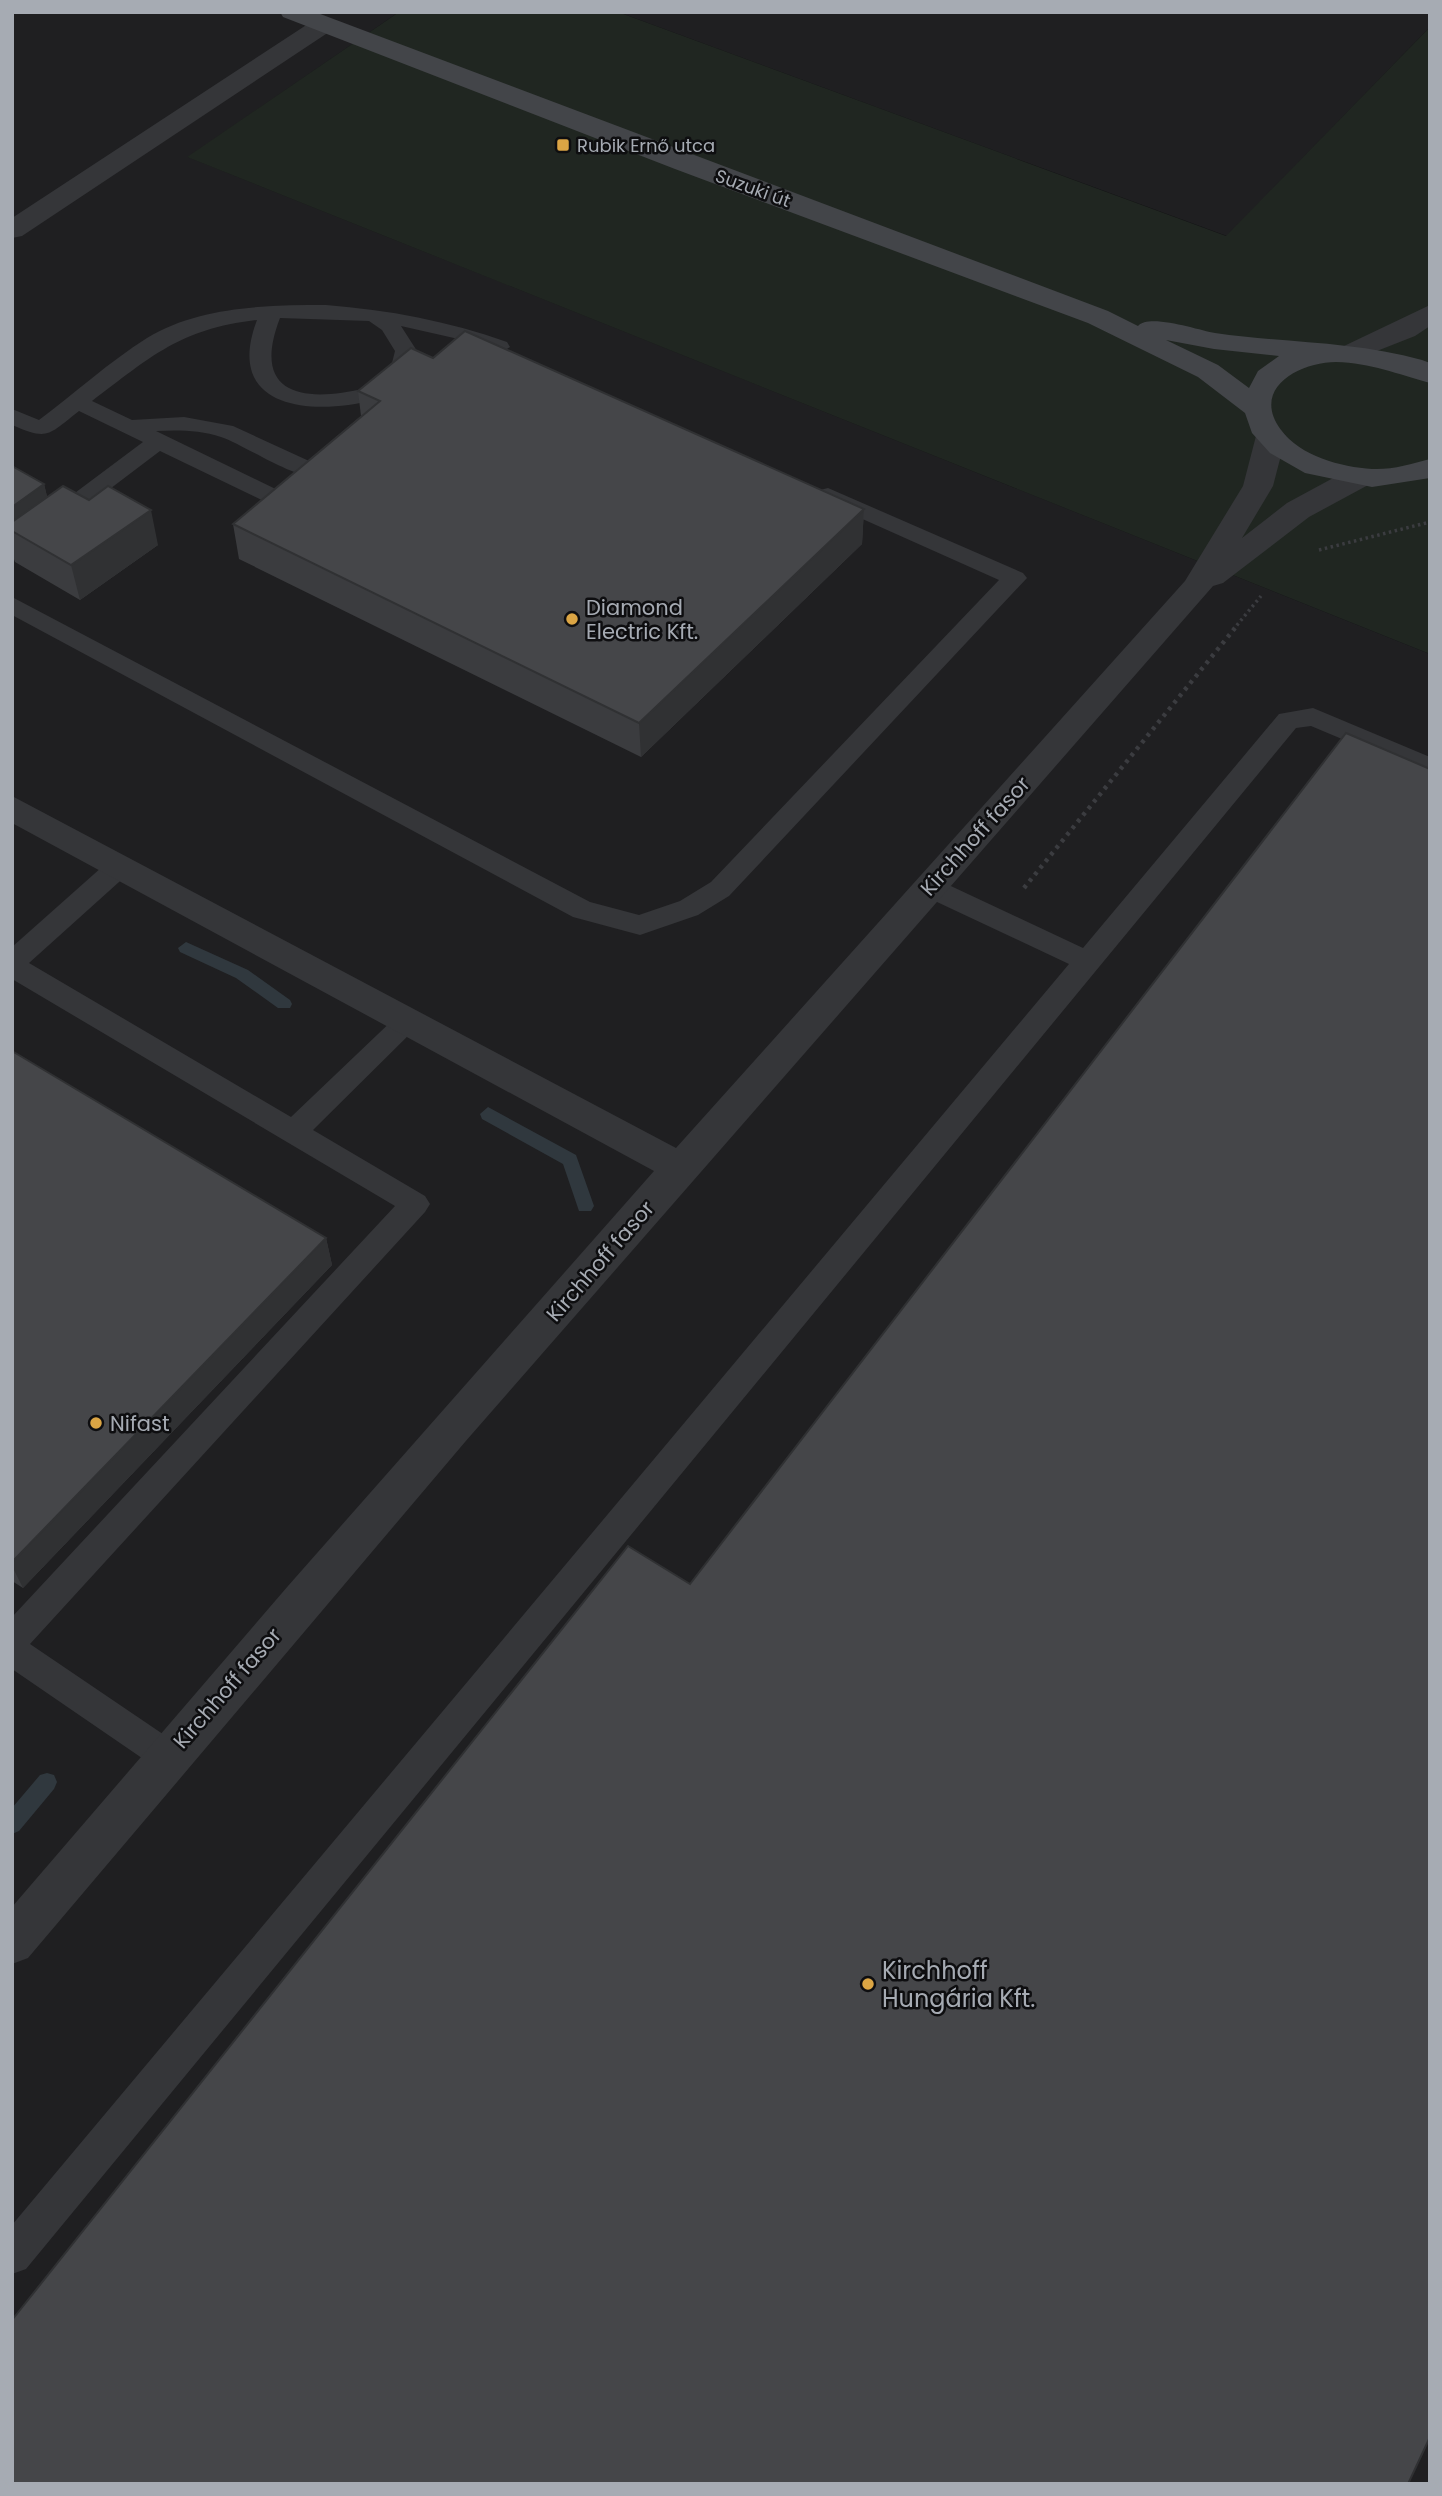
<svg xmlns="http://www.w3.org/2000/svg" width="1442" height="2496" viewBox="0 0 1442 2496" font-family="Poppins,sans-serif">
  <rect width="100%" height="100%" fill="#131315"/>
  <path fill="#1f1f21" d="M12,12H399L188,157L1430,654V2484H12Z
    M618,12H1430V27L1227,236Z"/>
  <path fill="#202621" d="M399,12H618L1226,236L1430,27V654L187,157Z"/>
  <g fill="none" stroke-linecap="round" stroke-linejoin="round">
    <path fill="#30383e" fill-rule="evenodd" d="M186,942L248,970L290,1000L292,1004L290,1008H278L236,978L180,952L178,948Z
      M488,1107L576,1155L594,1206L591,1211H579L563,1164L482,1119L480,1114Z
      M47,1773L54,1775L57,1782L54,1789L19,1831L12,1834V1808L40,1775Z"/>
    <path stroke="#3b3c40" stroke-width="3.5" stroke-dasharray="2.5 3.5" stroke-linecap="butt" d="M1319,550L1430,522
      M1233,630L1261,596"/>
    <path stroke="#3b3c40" stroke-width="4.5" stroke-dasharray="3.5 5" stroke-linecap="butt" d="M1024,888L1235,628"/>
    <path fill="#353639" fill-rule="evenodd" d="M326,305C389,310 448,321 507,342L510,347L499,354L454,338L401,326L417,351L411,375L400,382L389,375L395,351L382,330L369,321L280,318C250,396 304,403 366,388L377,395L374,400C311,416 223,409 257,320C180,329 152,356 92,401L132,420L184,417L233,426L320,466L323,471L320,476C298,482 245,445 221,437C200,430 178,430 156,431L288,495L292,500L288,505H272L160,451L20,557L12,560V540L143,442L79,411C48,435 49,441 12,425V409L39,420C75,393 109,362 147,338C199,306 268,305 326,305Z
      M828,488L1023,573L1027,578L729,896L698,915L640,935L573,917L12,615V597L590,902L639,915L680,901L711,882L999,580L820,500L816,495L820,490Z
      M1313,708L1430,757V776L1311,726L1296,728L26,2269L12,2274V2225L1069,964L920,894L916,887L920,880L929,877L938,880L1083,948L1279,714Z
      M120,857L129,859L133,866L129,873L29,963L291,1117L399,1014L409,1011L419,1014L423,1021L313,1130L425,1196L430,1204L425,1212L30,1644L179,1745L184,1756L179,1767L167,1772L155,1767L12,1669V1617L395,1206L12,979V947L111,859Z"/>
    <path fill="#353639" fill-rule="evenodd" d="M323,18L332,20L335,25L332,30L22,236L12,238V218L314,20Z
      M1430,305V326L1415,336L1354,360L1344,358L1340,352L1344,346Z
      M1271,427L1281,430L1286,436L1273,486L1242,538L1287,503L1348,470L1359,468L1370,470L1374,477L1370,484L1309,517L1223,583L1213,586L465,1442L28,1958L12,1964V1907L288,1586L654,1171L12,823V796L676,1148L1185,581L1243,486L1256,436L1261,430Z"/>
    <path fill="#434549" fill-rule="evenodd" d="M280,12H315L1108,311L1138,326C1149,313 1198,330 1215,333C1284,343 1354,341 1422,360L1430,363V383C1397,374 1371,363 1336,362C1300,362 1250,388 1281,430C1300,456 1341,467 1372,469C1392,470 1411,464 1430,459V478L1372,487L1305,473L1270,453L1252,433L1245,413L1198,377L1088,323L675,169L283,17ZM1166,340L1214,349L1279,356L1258,371L1249,388L1218,365Z"/>
  </g>
  <path fill="#3b3c3f" d="M433,358L864,509L862,544L641,757L239,559L233,524L361,416L358,391Z
    M12,466L44,484L47,497L158,545L80,600L15,562L12,554Z
    M12,1051L326,1238L332,1265L23,1588L12,1581Z"/>
  <path fill="#303133" d="M44,484L50,508L12,531V507Z
    M864,509L862,544L641,757L639,723Z
    M151,510L158,545L80,600L71,565Z
    M326,1238L332,1265L23,1588L12,1566V1562Z"/>
  <path fill="#454649" stroke="#303133" stroke-width="2" d="M465,331L864,509L639,723L233,524L380,401L358,391L411,348L433,358Z
    M12,466L44,484L12,507Z
    M63,486L89,500L108,486L151,510L71,565L12,531V522Z
    M1346,733L1430,769V2437L1408,2484H12V2320L628,1546L690,1584Z
    M12,1051L326,1238L12,1562Z"/>
  <g fill="#dba544" stroke="#0e0e10" stroke-width="2.5">
    <rect x="556" y="138" width="14" height="14" rx="3.5"/>
    <circle cx="572" cy="619" r="7"/>
    <circle cx="96" cy="1423" r="7"/>
    <circle cx="868" cy="1984" r="7"/>
  </g>
  <g text-anchor="middle" dominant-baseline="central" stroke-width="5" stroke-linejoin="round" paint-order="stroke">
    <g font-size="18" fill="#a6abb3" stroke="#0e0e10" text-anchor="start">
      <text x="577" y="145">Rubik Ernő utca</text>
    </g>
    <g font-size="18" fill="#a6abb3" stroke="#0e0e10">
      <text transform="translate(753 188) rotate(20)">Suzuki út</text>
    </g>
    <g font-size="21" fill="#a6abb3" stroke="#0e0e10" text-anchor="start">
      <text x="586" y="607">Diamond<tspan x="586" dy="24">Electric Kft.</tspan></text>
      <text x="110" y="1423">Nifast</text>
    </g>
    <g font-size="21" fill="#a6abb3" stroke="#0e0e10">
      <text transform="translate(975 836) rotate(-48)">Kirchhoff fasor</text>
      <text transform="translate(600 1261) rotate(-49)">Kirchhoff fasor</text>
      <text transform="translate(227 1688) rotate(-49)">Kirchhoff fasor</text>
    </g>
    <g font-size="24" fill="#a6abb3" stroke="#0e0e10" text-anchor="start">
      <text x="882" y="1970">Kirchhoff<tspan x="882" dy="28">Hungária Kft.</tspan></text>
    </g>
  </g>
  <rect width="1442" height="2496" fill="none" stroke="#a6abb3" stroke-width="28"/>
</svg>
